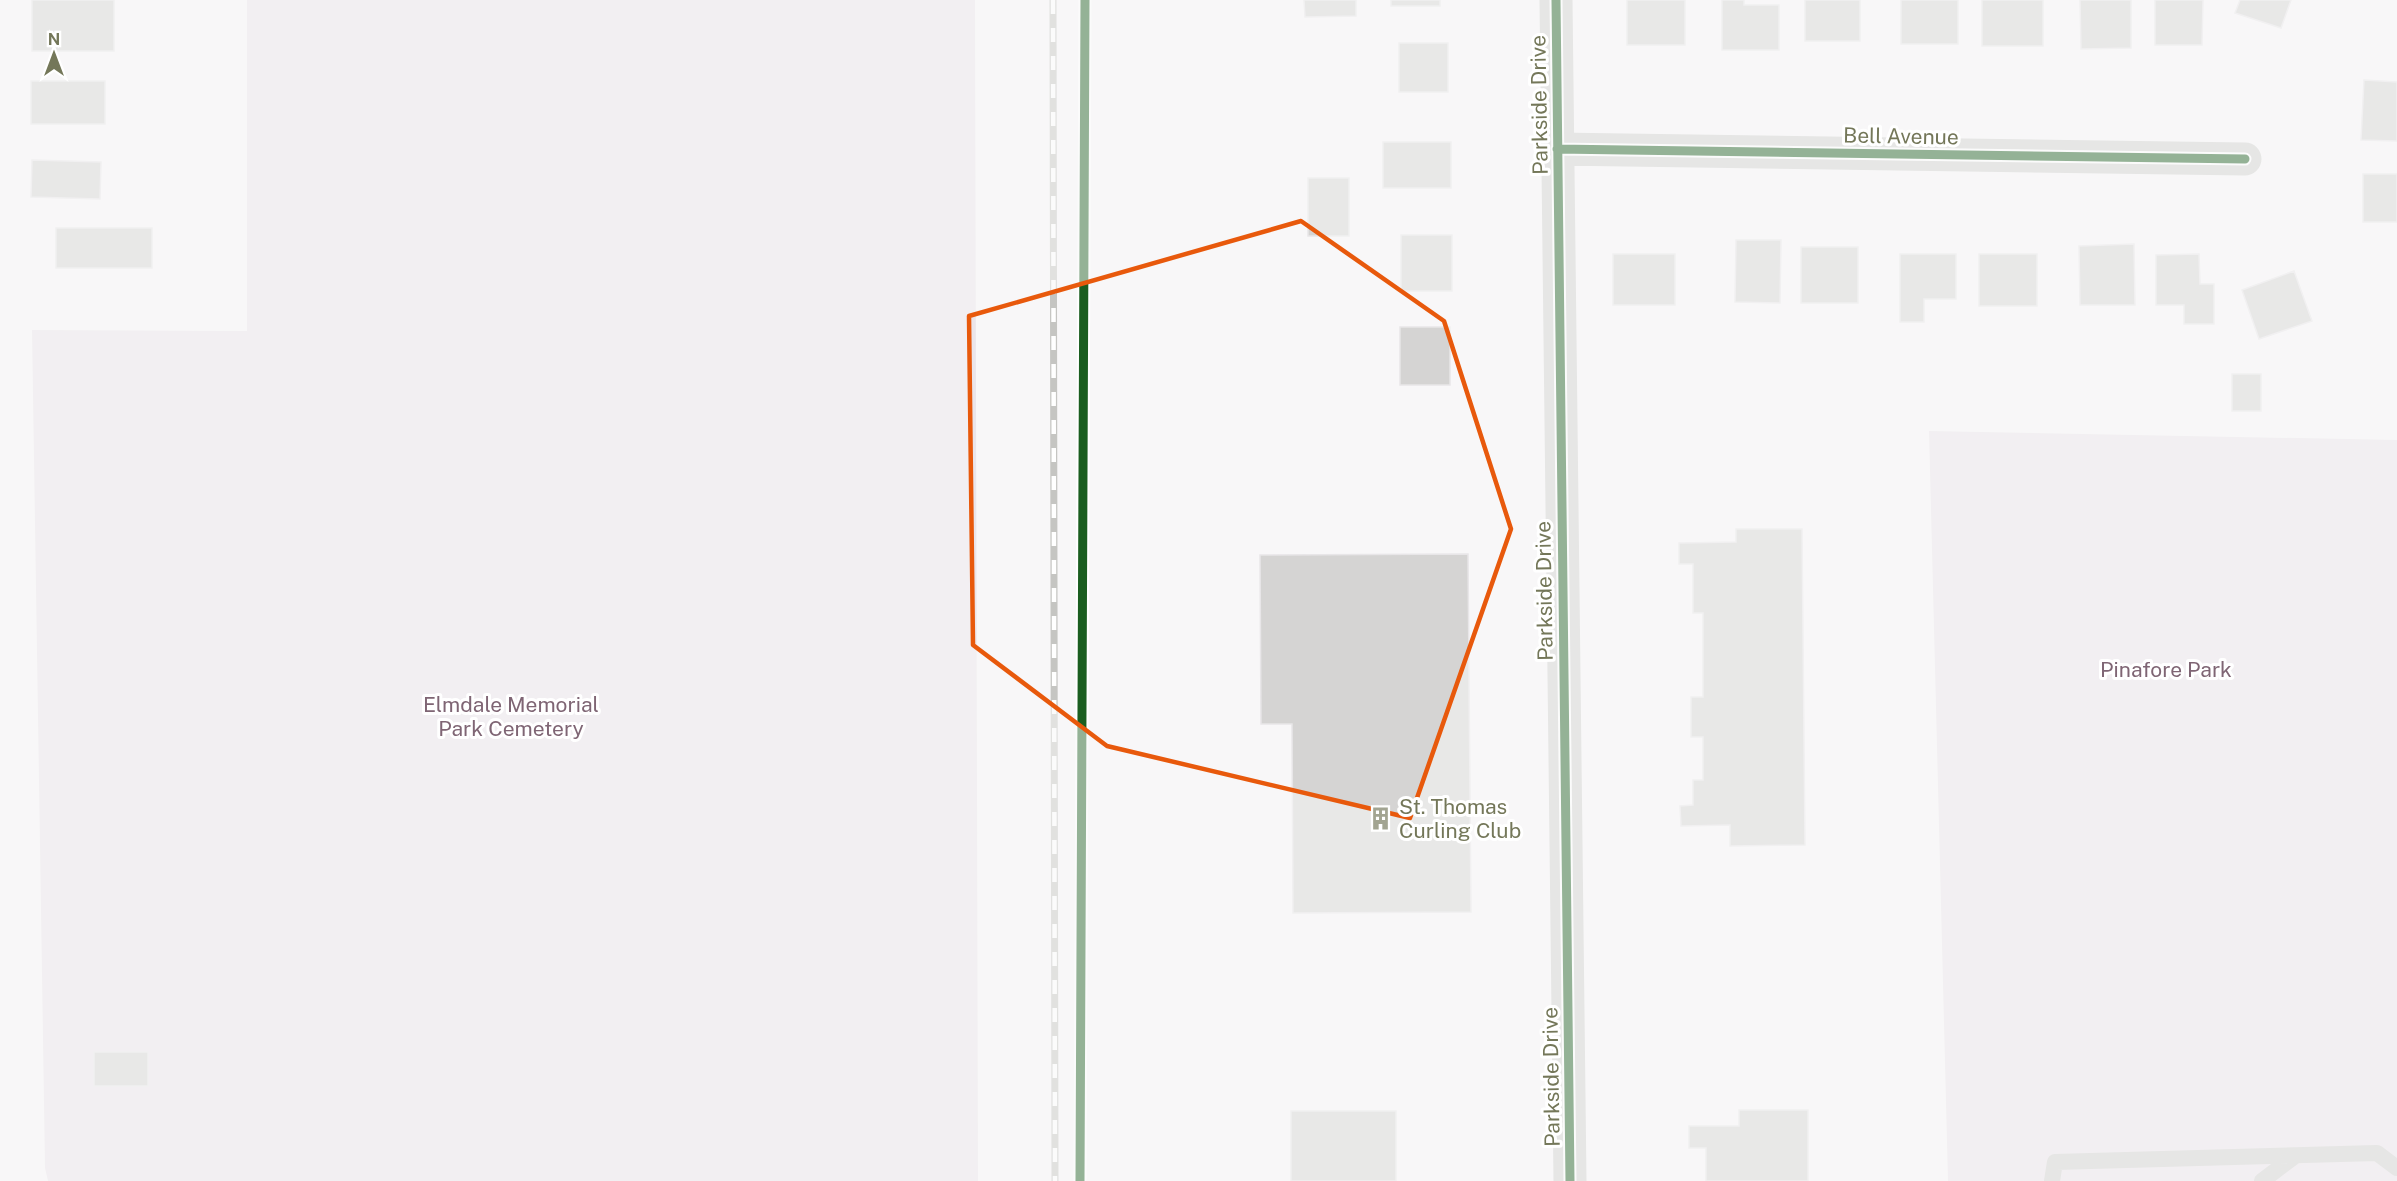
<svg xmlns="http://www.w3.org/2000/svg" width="2397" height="1181" viewBox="0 0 2397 1181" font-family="'Public Sans',sans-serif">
  <rect width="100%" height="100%" fill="#f8f7f8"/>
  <path fill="#ebe5ea" d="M247,0H975L978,1181H48L45,1168L32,330L247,331Z
    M1929,431L2397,440V1181H1948Z"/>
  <path fill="#d5d4d3" stroke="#e8e6e8" stroke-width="1.5" d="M32,0H114V51H32Z
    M1304,0H1356V16L1305,17Z
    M1391,0H1440V6H1391Z
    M1627,0H1685V45H1627Z
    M1722,0H1744V5H1779V50H1722Z
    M1805,0H1860V41H1805Z
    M1901,0H1958V44H1901Z
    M1982,0H2043V46H1982Z
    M2080,0H2131V48L2081,49Z
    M2155,0H2203L2202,45H2155Z
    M2240,0H2291L2281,28L2235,13Z
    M1399,43H1448V92H1399Z
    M2364,80L2397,82V141L2361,140Z
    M31,81H105V124H31Z
    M1383,142H1451V188H1383Z
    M32,160L101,162L100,199L31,197Z
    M2363,174H2397V222H2363Z
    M1308,178H1349V236H1308Z
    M56,228H152V268H56Z
    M1401,235H1452V291H1401Z
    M1736,240H1781L1780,303L1735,302Z
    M2134,244L2135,305H2080L2079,246Z
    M1801,247H1858V303H1801Z
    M1613,254H1675V305H1613Z
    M1900,254H1956V299H1924V322H1900Z
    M1979,254H2037V306H1979Z
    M2199,254L2200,284H2214V324H2184V305H2156V255Z
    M2294,271L2312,321L2259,339L2242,290Z
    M1400,327H1450V385H1400Z
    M2232,374H2261V411H2232Z
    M1736,529H1802L1805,845L1730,846V825L1681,826L1680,806L1693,805V780H1703V737H1691V697H1703V613H1693V564H1679V543L1736,542Z
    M1468,554L1471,912L1293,913L1292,724H1261L1260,555Z
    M94,1052H148V1086H94Z
    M1739,1110H1808V1181H1706V1148H1689V1126H1739Z
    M1291,1111H1396V1181H1291Z"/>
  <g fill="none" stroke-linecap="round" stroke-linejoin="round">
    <path stroke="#d0d0ce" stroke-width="16" d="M2052,1181L2055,1162L2377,1153L2397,1168
      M2262,1181L2295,1156"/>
    <path stroke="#d0d0ce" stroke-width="33" d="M1556,0L1570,1181
      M1557,149L2245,159"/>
    <defs>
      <path id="rail" d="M1053,0L1055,1181"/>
    </defs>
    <use href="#rail" stroke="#c5c5c2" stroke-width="7"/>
    <use href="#rail" stroke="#fff" stroke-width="4.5" stroke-dasharray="14" stroke-linecap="butt"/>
    <defs>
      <path id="cycleway" d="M1556,0L1570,1181
        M1557,149L2245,159
        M1080,1181L1085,0"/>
    </defs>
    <use href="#cycleway" stroke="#fff" stroke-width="13"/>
    <use href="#cycleway" stroke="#1b5e20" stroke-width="9"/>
  </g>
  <path d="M0 0H2397V1181H0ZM1301,221L1444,321L1511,529L1410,818L1107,746L973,645L969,316Z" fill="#f8f7f8" fill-opacity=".55" fill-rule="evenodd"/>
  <path fill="none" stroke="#e8590c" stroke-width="4.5" stroke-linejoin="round" d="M1301,221L1444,321L1511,529L1410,818L1107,746L973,645L969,316Z"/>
  <defs>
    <symbol id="building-bare" viewBox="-9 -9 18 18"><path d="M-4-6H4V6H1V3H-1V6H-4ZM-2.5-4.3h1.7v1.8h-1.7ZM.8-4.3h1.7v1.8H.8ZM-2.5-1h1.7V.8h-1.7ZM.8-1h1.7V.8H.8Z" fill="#a2a491" stroke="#fff" stroke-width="2.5" paint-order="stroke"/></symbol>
  </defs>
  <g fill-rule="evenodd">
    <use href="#building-bare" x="1364" y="802" width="33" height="33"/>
  </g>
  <g text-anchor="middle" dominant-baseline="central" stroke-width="6" stroke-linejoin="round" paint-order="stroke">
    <g font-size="21" fill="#747759" stroke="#fff">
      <text transform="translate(1539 105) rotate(-91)">Parkside Drive</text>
      <text transform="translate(1901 136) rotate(1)">Bell Avenue</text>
      <text transform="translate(1544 591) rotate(-91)">Parkside Drive</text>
      <text transform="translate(1551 1077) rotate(-91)">Parkside Drive</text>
    </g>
    <g font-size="21" fill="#7f6574" stroke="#fff">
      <text x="2166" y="669">Pinafore Park</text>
      <text x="511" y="704">Elmdale Memorial<tspan x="511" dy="24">Park Cemetery</tspan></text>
    </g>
    <g font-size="21" fill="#747759" stroke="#fff" text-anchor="start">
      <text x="1399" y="806">St. Thomas<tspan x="1399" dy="24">Curling Club</tspan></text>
    </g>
  </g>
  <g transform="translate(54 54)" stroke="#ffffff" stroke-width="4.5" paint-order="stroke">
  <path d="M0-4.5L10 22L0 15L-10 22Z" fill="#747759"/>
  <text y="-9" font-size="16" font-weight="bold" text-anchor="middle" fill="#747759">N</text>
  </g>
</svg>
